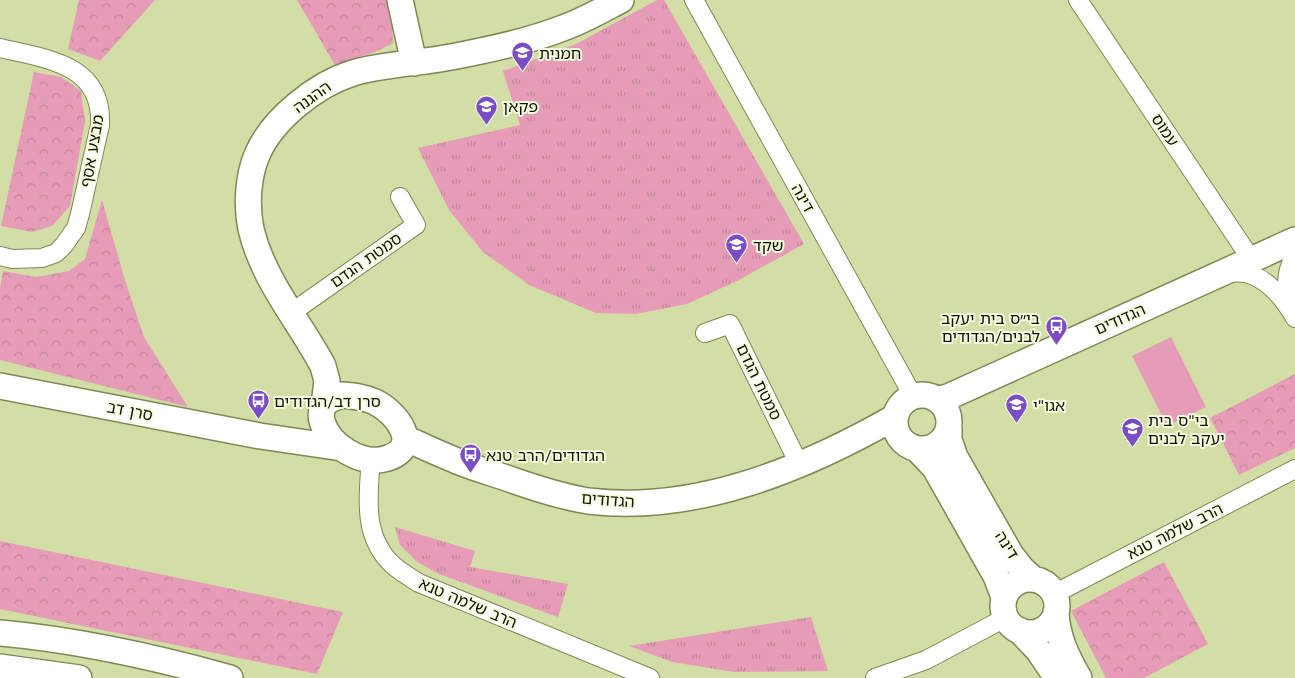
<svg xmlns="http://www.w3.org/2000/svg" width="1295" height="678" viewBox="0 0 1295 678" font-family="'Work Sans','Noto Sans Hebrew',sans-serif">
  <defs>
    <pattern id="grass-tufts" width="24" height="20" patternUnits="userSpaceOnUse" patternTransform="scale(1.25)"><rect width="24" height="20" fill="#e69cb6"/><path d="M3 7l-1-3M5 7V3M7 7l1-3M15 17l-1-3M17 17v-4M19 17l1-3" fill="none" stroke="#c4869b"/></pattern>
    <pattern id="park-crowns" width="20" height="18" patternUnits="userSpaceOnUse" patternTransform="scale(1.25)"><rect width="20" height="18" fill="#e69cb6"/><path d="M2 6a3 3 0 1 1 6 0M12 15a3 3 0 1 1 6 0" fill="none" stroke="#c4869b"/></pattern>
  </defs>
  <rect width="100%" height="100%" fill="#d2dea6"/>
  <path fill="url(#grass-tufts)" d="M657,0H664L804,244L737,281L687,304L636,314L596,313L529,285L483,252L449,210L418,148L520,125L503,71L576,44Z
    M395,527L475,551L470,567L568,584L558,617L439,574L417,562L400,545Z
    M811,617L828,671L734,672L672,662L629,646Z"/>
  <path fill="url(#park-crowns)" d="M79,0H155L100,61L68,49Z
    M297,0H387L392,22L393,43L375,52L335,65Z
    M34,72L61,77L81,91L85,121L70,206L52,226L32,232L1,226Z
    M102,200L124,277L144,337L188,407L0,360V289L3,271L36,277L69,271L85,259Z
    M1295,374V448L1239,475L1210,418Z
    M0,541L343,612L317,674L0,609Z
    M1164,562L1208,644L1144,678H1106L1071,611Z"/>
  <path fill="#e69cb6" d="M1171,337L1206,407L1167,426L1132,356Z"/>
  <g fill="none" stroke-linecap="round" stroke-linejoin="round">
    <defs>
      <path id="street" d="M694,0L913,396
        M1078,0L1251,259
        M0,48C47,59 103,64 100,125L80,214L76,228L64,245L56,253L42,258L12,259L0,256
        M1227,274C1257,265 1282,295 1295,318
        M1290,309C1287,290 1284,273 1295,256
        M291,313L416,225L400,197
        M705,333L730,324L799,464
        M371,459C368,496 362,538 394,566C401,572 411,578 419,583L650,678
        M1054,594L1295,469
        M875,678L926,660L1005,618"/>
      <path id="secondary" d="M400,0L414,63
        M0,386L260,436L342,448
        M895 422a27 27 0 1 1 54 0a27 27 0 1 1-54 0Z
        M342,395C354,396 365,397 375,402C396,412 423,446 388,458C363,467 329,446 322,421C320,413 322,406 328,401C332,398 338,397 342,395Z
        M938,399L948,397L1295,240
        M324,405L327,381L323,366C299,321 263,280 251,229C246,206 248,176 257,155C272,119 317,84 353,73C370,67 390,66 408,63C431,61 453,57 476,52C505,46 535,39 563,28C583,21 602,10 621,0
        M949,428V440L955,457L1011,555L1022,569L1032,578
        M405,438C422,446 440,454 457,461C476,469 496,474 515,481C538,489 564,497 588,501C695,514 804,469 895,417
        M917,449L935,468L996,576L1004,597
        M1003 606a27 27 0 1 1 54 0a27 27 0 1 1-54 0Z
        M1056,612C1057,637 1067,657 1079,678
        M1019,630L1038,650L1057,678
        M0,633C78,640 155,657 230,678
        M0,667L79,678"/>
    </defs>
    <use href="#street" stroke="#7e8853" stroke-width="20"/>
    <use href="#secondary" stroke="#7e8853" stroke-width="28"/>
    <use href="#street" stroke="#fff" stroke-width="18"/>
    <use href="#secondary" stroke="#fff" stroke-width="25"/>
  </g>
  <defs>
    <symbol id="school-pin" viewBox="-11 -11 22 30"><path d="M0 17L-7.5 6A9.5 9.5 0 1 1 7.5 6Z" fill="#7a4cc5" stroke="#f5fbdf"/><path d="M0-5L7-2L0 1L-7-2ZM-4 1L0 2.5L4 1V4Q0 6-4 4Z" fill="#fff"/></symbol>
    <symbol id="bus-pin" viewBox="-11 -11 22 30"><path d="M0 17L-7.5 6A9.5 9.5 0 1 1 7.5 6Z" fill="#7a4cc5" stroke="#f5fbdf"/><path d="M-5-6H5V4H4V6H2V4H-2V6H-4V4H-5ZM-3.5-4V0h7V-4ZM-3.5 1.2v1.5H-2V1.2ZM2 1.2v1.5H3.5V1.2Z" fill="#fff"/></symbol>
  </defs>
  <g fill-rule="evenodd">
    <use href="#school-pin" x="510" y="40" width="25" height="34"/>
    <use href="#school-pin" x="474" y="94" width="25" height="34"/>
    <use href="#school-pin" x="724" y="232" width="25" height="34"/>
    <use href="#bus-pin" x="1044" y="314" width="25" height="34"/>
    <use href="#bus-pin" x="246" y="388" width="25" height="34"/>
    <use href="#school-pin" x="1004" y="392" width="25" height="34"/>
    <use href="#school-pin" x="1120" y="416" width="25" height="34"/>
    <use href="#bus-pin" x="458" y="442" width="25" height="34"/>
  </g>
  <g text-anchor="middle" dominant-baseline="central" stroke-width="4" stroke-linejoin="round" paint-order="stroke">
    <g font-size="16" fill="#101301" stroke="#f5fbdf" text-anchor="start">
      <text x="539" y="53">חמנית</text>
      <text x="503" y="106">פקאן</text>
      <text x="753" y="245">שקד</text>
      <text x="1040" y="318" text-anchor="end">בי״ס בית יעקב<tspan x="1040" dy="18">לבנים/הגדודים</tspan></text>
      <text x="274" y="401">סרן דב/הגדודים</text>
      <text x="1033" y="405">אגו"י</text>
      <text x="1148" y="420">בי"ס בית<tspan x="1148" dy="18">יעקב לבנים</tspan></text>
      <text x="486" y="455">הגדודים/הרב טנא</text>
    </g>
    <g font-size="16" fill="#101301" stroke="#f5fbdf">
      <text transform="translate(312 97) rotate(-36)">ההגנה</text>
      <text transform="translate(1165 130) rotate(56)">עמוס</text>
      <text transform="translate(92 151) rotate(-80)">מבצע אסף</text>
      <text transform="translate(803 198) rotate(61)">דינה</text>
      <text transform="translate(366 260) rotate(-35)">סמטת הגדם</text>
      <text transform="translate(1120 319) rotate(-24)">הגדודים</text>
      <text transform="translate(759 382) rotate(64)">סמטת הגדם</text>
      <text transform="translate(130 411) rotate(11)">סרן דב</text>
      <text transform="translate(608 500) rotate(4)">הגדודים</text>
      <text transform="translate(1175 531) rotate(-27)">הרב שלמה טנא</text>
      <text transform="translate(1007 545) rotate(58)">דינה</text>
      <text transform="translate(468 603) rotate(23)">הרב שלמה טנא</text>
    </g>
  </g>
</svg>
